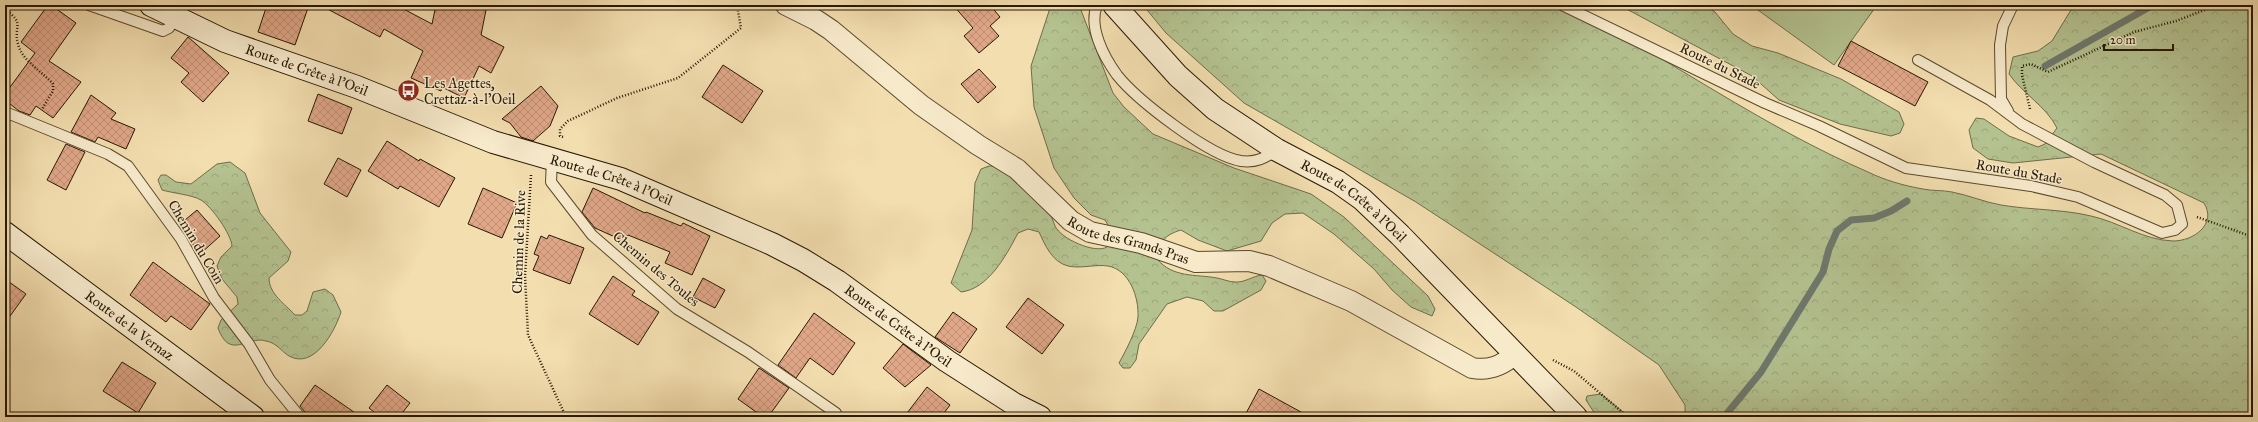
<svg xmlns="http://www.w3.org/2000/svg" width="2258" height="422" viewBox="0 0 2258 422" font-family="'IM FELL Great Primer',serif">
  <defs>
    <pattern id="forest-crowns" width="20" height="18" patternUnits="userSpaceOnUse"><rect width="20" height="18" fill="#b4c290"/><path d="M2 6a3 3 0 1 1 6 0M12 15a3 3 0 1 1 6 0" fill="none" stroke="#9ba67b"/></pattern>
    <pattern id="building-cross-hatch" width="8" height="8" patternUnits="userSpaceOnUse"><rect width="8" height="8" fill="#e0a788"/><path d="M0 0l8 8M0 8l8-8" fill="none" stroke="#c08f74"/></pattern>
  </defs>
  <rect width="100%" height="100%" fill="#f3deaf"/>
  <filter id="stains"><feTurbulence type="fractalNoise" baseFrequency=".005" numOctaves="4"/><feColorMatrix values="0 0 0 0 .2 0 0 0 0 .09 0 0 0 0 .02 0 0 0 .5 -.17"/></filter>
  <radialGradient id="worn" r=".72"><stop offset=".6" stop-color="#630" stop-opacity="0"/><stop offset="1" stop-color="#630" stop-opacity=".3"/></radialGradient>
  <path fill="url(#forest-crowns)" stroke="#6e6d49" d="M1051,5H1079L1113,93L1124,107L1153,134L1234,168L1311,194L1344,217L1428,296L1435,309L1432,316L1411,307L1392,290L1374,269L1334,234L1303,213L1285,214L1272,223L1261,241L1227,251L1198,240L1181,230C1162,236 1162,241 1157,259C1173,278 1195,274 1217,278C1223,279 1229,282 1235,282C1244,283 1253,276 1262,275L1266,281L1261,290L1223,311H1214L1203,301L1187,297L1167,304L1139,344L1136,360L1130,368H1123L1119,363C1125,352 1137,330 1138,317C1139,298 1130,270 1108,266C1095,264 1081,269 1068,266C1052,262 1045,245 1039,232L1028,229L1018,233C1006,256 988,289 961,292L951,283L972,230L975,183L981,169L989,166H996L1046,196C1049,206 1051,217 1055,226C1061,239 1095,254 1107,247L1111,230L1105,220L1091,215L1074,198L1054,168L1034,107L1031,66Z
    M1143,5H1568C1669,59 1762,126 1868,172C1884,180 1905,186 1923,189C1932,191 1942,190 1952,192C1968,195 1984,202 2001,205C2030,210 2062,209 2091,216C2119,222 2143,240 2173,241C2194,241 2217,224 2204,203L2101,154L2013,163L1988,159L1973,148L1969,130L1976,118L1984,119L2009,136L2038,147L2045,144L2057,128C2046,106 2023,94 2009,74L2013,57L2038,51L2052,41L2074,5H2253V417H1685V405L1659,365L1576,307L1416,202L1244,103L1166,33Z
    M1619,5H1704L1715,12L1733,34L1752,46L1778,53L1841,79L1899,112L1904,124L1900,133L1891,136L1840,124L1779,100L1752,76Z
    M230,162L245,173L260,213L291,252L288,261L269,278C269,294 285,304 295,315H302L307,311L313,292L325,289L333,295L341,312C335,331 314,370 289,356C281,351 277,343 266,341C247,335 230,361 218,328L221,320L238,304L237,297L222,279L217,266L221,257L232,246C231,234 212,207 201,200C193,195 172,193 162,190L158,180L161,175H166L176,182L191,184L217,164Z
    M1601,394L1628,416L1631,417H1597L1586,400L1587,396Z"/>
  <path fill="#b4c290" stroke="#6e6d49" d="M1751,5H1877L1834,65Z"/>
  <g fill="none" stroke-linecap="round" stroke-linejoin="round">
    <path stroke="#6e796d" stroke-width="7" d="M2045,66L2153,5
      M1724,417L1761,372L1823,272L1829,249L1837,231L1851,220L1874,218L1891,211L1907,201"/>
  </g>
  <path fill="url(#building-cross-hatch)" stroke="#271802" d="M48,5H51L76,23L49,61L81,82L53,118L36,106L30,115L19,111L5,100V94L35,53L21,42Z
    M267,5H309L295,45L258,32Z
    M320,5H396L432,24L436,5H487L481,35L504,47L491,73L479,66L464,98L442,87L441,91L411,78L423,51L384,29L380,37Z
    M953,5H990L1000,17L990,26L999,36L979,53L964,36L973,28Z
    M188,37L229,73L203,102L181,82L189,73L171,58Z
    M1851,41L1928,82L1915,106L1838,66Z
    M723,65L763,91L742,123L702,97Z
    M979,69L996,87L978,103L961,84Z
    M541,86L558,106L550,126L533,141L521,137L510,123L502,119Z
    M318,94L352,108L342,134L308,121Z
    M91,95L116,113L111,119L135,129L126,149L98,137L95,142L71,132Z
    M387,141L419,161L420,159L455,178L439,207L400,186L398,189L368,171Z
    M66,144L85,152L66,190L47,180Z
    M338,158L361,170L347,197L324,184Z
    M483,188L517,203L502,238L468,224Z
    M593,188L645,213L646,212L681,226L683,223L710,236L692,275L665,263L670,252L628,235L626,242L595,228L582,212Z
    M197,210L220,236L200,254L179,225Z
    M549,235L584,248L570,284L533,270L539,256L534,254L541,236L547,239Z
    M153,262L210,304L191,330L171,316L166,322L130,295Z
    M613,276L635,291L632,295L659,312L638,345L589,314Z
    M703,278L725,290L715,308L693,297Z
    M5,279L26,294L5,323Z
    M1028,298L1064,325L1042,354L1006,327Z
    M953,312L977,329L960,353L935,337Z
    M814,313L855,343L833,375L810,358L796,378L778,365Z
    M903,344L931,365L905,387L883,368Z
    M122,362L156,383L138,413L103,391Z
    M759,368L789,388L768,417H763L738,399Z
    M315,385L361,417H309L300,406Z
    M387,385L410,403L399,417H380L369,408Z
    M927,387L950,405L941,417H904Z
    M1259,389L1310,417H1244Z"/>
  <g fill="none" stroke-linecap="round" stroke-linejoin="round">
    <defs>
      <path id="lane" d="M89,5L163,31L169,28L175,18
        M1097,5C1088,27 1104,57 1117,75C1137,100 1209,156 1241,161C1256,163 1265,158 1277,150
        M1562,5L1765,103L1819,126L1906,168L2031,186L2078,197L2162,233L2175,230L2182,224L2177,205L2165,195L2094,162L2022,124L1990,100L1918,60
        M2008,111L2001,99L2000,45L2003,26L2013,5
        M5,112L108,154L128,166L181,239L214,298L249,344L270,380L300,417
        M552,160L551,182L592,235L677,309L748,352L836,413"/>
      <g id="street">
        <path id="s1" d="M786,5L816,20L831,30L921,105L978,145L1017,169L1071,221L1090,232L1141,243L1196,262L1249,261L1269,266L1351,301L1472,368C1489,371 1502,366 1515,354"/>
      </g>
      <g id="secondary">
        <path id="s2" d="M151,5L225,41L357,87L493,142L621,179L772,244L803,260L837,281L947,361L1014,404L1040,417"/>
        <path id="s3" d="M1114,5L1178,76L1215,109L1277,150L1338,182L1362,199L1400,235L1576,417"/>
        <path id="s4" d="M5,233L253,417"/>
      </g>
    </defs>
    <use href="#lane" stroke="#5a4a2d" stroke-width="12"/>
    <use href="#street" stroke="#5a4a2d" stroke-width="22"/>
    <use href="#secondary" stroke="#271802" stroke-width="24"/>
    <path stroke="#271802" stroke-width="2.5" stroke-dasharray="1 2" stroke-linecap="butt" d="M5,9C26,25 13,25 18,44C22,61 43,72 53,84V91L42,109
      M2030,109L2022,75V66L2031,64L2048,72L2134,32L2176,21L2207,9L2210,5
      M563,137L560,136V129L568,121L617,98L678,78L741,28L738,11
      M531,175L525,276L528,335L566,417
      M2197,217L2253,237
      M1553,360L1574,371L1628,417"/>
    <use href="#lane" stroke="#f7eacb" stroke-width="10"/>
    <use href="#street" stroke="#f7eacb" stroke-width="20"/>
    <use href="#secondary" stroke="#f7eacb" stroke-width="22"/>
  </g>
  <defs>
    <symbol id="bus-disc" viewBox="-11 -11 22 22"><circle r="9.5" fill="#8f2418" stroke="#f7eacb"/><path d="M-5-6H5V4H4V6H2V4H-2V6H-4V4H-5ZM-3.5-4V0h7V-4ZM-3.5 1.2v1.5H-2V1.2ZM2 1.2v1.5H3.5V1.2Z" fill="#fff"/></symbol>
  </defs>
  <g fill-rule="evenodd">
    <use href="#bus-disc" x="396" y="78" width="25" height="25"/>
  </g>
  <g text-anchor="middle" dominant-baseline="central" stroke-width="3" stroke-linejoin="round" paint-order="stroke">
    <g font-size="14" fill="#271802" stroke="#f7eacb">
      <text transform="translate(1720 66) rotate(26)">Route du Stade</text>
      <text stroke="none"><textPath href="#s2" startOffset="169">Route de Crête à l'Oeil</textPath></text>
      <text transform="translate(2019 172) rotate(10)">Route du Stade</text>
      <text stroke="none"><textPath href="#s2" startOffset="493">Route de Crête à l'Oeil</textPath></text>
      <text stroke="none"><textPath href="#s3" startOffset="312">Route de Crête à l'Oeil</textPath></text>
      <text stroke="none"><textPath href="#s1" startOffset="420">Route des Grands Pras</textPath></text>
      <text transform="translate(196 242) rotate(59)">Chemin du Coin</text>
      <text transform="translate(519 242) rotate(-88)">Chemin de la Rive</text>
      <text transform="translate(656 269) rotate(40)">Chemin des Toules</text>
      <text stroke="none"><textPath href="#s4" startOffset="155">Route de la Vernaz</textPath></text>
      <text stroke="none"><textPath href="#s2" startOffset="817">Route de Crête à l'Oeil</textPath></text>
    </g>
    <g font-size="14" fill="#271802" stroke="#f7eacb" text-anchor="start">
      <text x="424" y="83">Les Agettes,<tspan x="424" dy="16">Crettaz-à-l'Oeil</tspan></text>
    </g>
  </g>
  <rect width="2258" height="422" fill="none" stroke="#f3deaf" stroke-width="20"/>
  <rect x="6" y="6" width="2246" height="410" fill="none" stroke="#271802" stroke-width="2"/>
  <rect x="10" y="10" width="2238" height="402" fill="none" stroke="#271802"/>
  <path d="M2104 44v6h69v-6" fill="none" stroke="#271802" stroke-width="2"/>
  <text x="2110" y="44" font-size="12" fill="#271802" stroke="#f7eacb" stroke-width="3" paint-order="stroke">20 m</text>
  <rect width="100%" height="100%" filter="url(#stains)"/>
  <rect width="100%" height="100%" fill="url(#worn)"/>
</svg>
